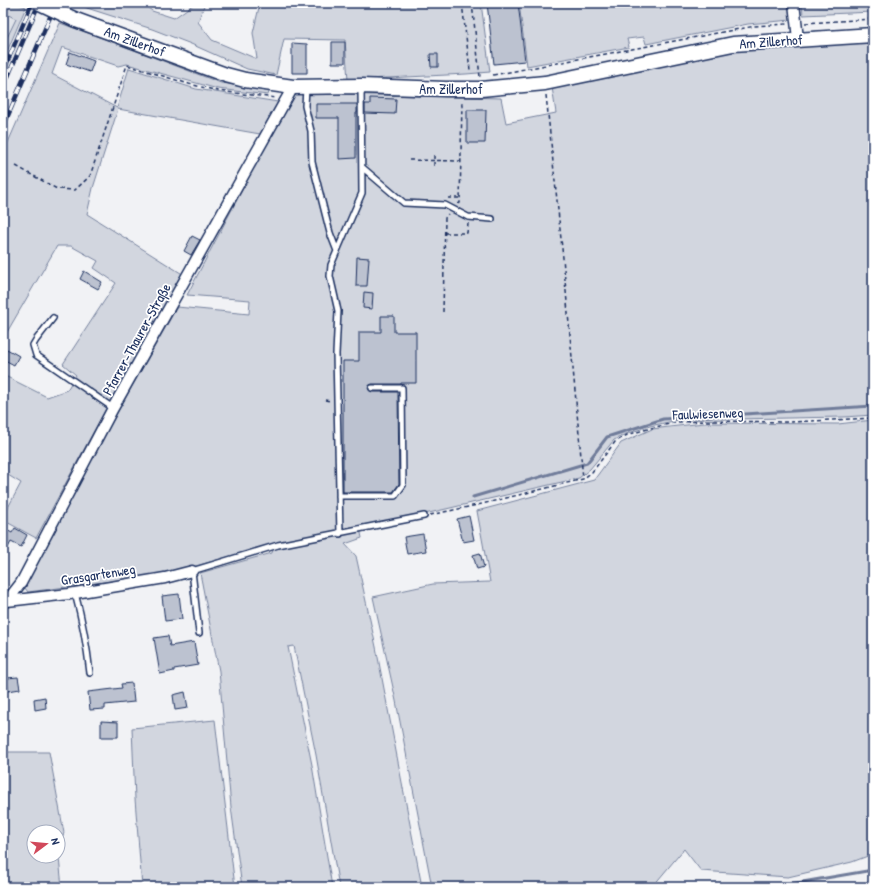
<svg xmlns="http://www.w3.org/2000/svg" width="876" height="890" viewBox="0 0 876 890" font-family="'Patrick Hand',sans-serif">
  <rect width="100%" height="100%" fill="#f1f2f5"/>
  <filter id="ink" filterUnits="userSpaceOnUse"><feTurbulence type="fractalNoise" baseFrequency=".025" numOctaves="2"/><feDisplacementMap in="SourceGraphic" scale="8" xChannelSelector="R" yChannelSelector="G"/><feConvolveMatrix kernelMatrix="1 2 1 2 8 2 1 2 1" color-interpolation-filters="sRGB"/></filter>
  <g filter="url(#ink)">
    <path fill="#e1e4ea" d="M3,3H24L3,52Z"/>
    <path fill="#d2d6df" stroke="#76829e" d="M3,3H15L26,7L3,61V46L16,19L3,12Z
      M78,3H142L152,11L174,18L194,4V3H205L198,22L212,40L257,59L253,33L260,3H481L490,72L466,74L348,80L345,40L284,39L276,75L247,69L191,44L152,29L87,8Z
      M519,3H790L791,20L748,24L646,44L644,37L627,39L629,47L527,66Z
      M802,3H873V12L803,15Z
      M60,23L113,42L221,83L270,89L268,95L218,89L127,64L118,66L62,47L52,74L117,108L129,68L196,89L278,102L260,134L118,109L93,188L87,214L184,275L114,394L36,538L3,520V517L21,483L3,472V375L47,397L67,390L76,375L63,364L116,283L94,268L98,261L71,246H57L3,339V154Z
      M873,41V415L844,417L678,420L650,426L626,434L614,440L590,469L579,478L416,516L360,528L362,538L345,544L356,556L376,647L422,887H339L316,755L294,646L288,647L312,765L332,887H242L231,807L219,671L200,573L272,553L274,544L192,567L141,577L28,592L21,583L177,307L249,314L250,300L187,295L293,93L501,98L506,123L556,113L552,87L736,51Z
      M873,420V854L852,862L788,877L701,871L684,849L653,886L649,887H432L396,701L373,597L433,584L490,582L477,511L594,480L621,443L652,429L704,423L838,424Z
      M215,720L235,887H142L135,799L132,728Z
      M3,752H49L64,833L58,846V832H34V856H58V848L62,887H3Z"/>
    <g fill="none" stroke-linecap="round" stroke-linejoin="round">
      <path stroke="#707c9a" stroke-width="3" d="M473,497L587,463L607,437L663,419L873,406
        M773,887L873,870"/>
    </g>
    <path fill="#bcc2d0" stroke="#1b2f5e" d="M487,3H518L525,61L494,64Z
      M332,42H345V63H332Z
      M292,43L307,44V73H292Z
      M70,52L94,61L90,72L66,64Z
      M430,54H438V67H431Z
      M370,98L396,99L395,114L365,113V104H370Z
      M316,104H357V113H356V158L339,159V118H316Z
      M467,110H486L485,143H467Z
      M192,236L200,240L191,255L184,251Z
      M357,257L369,258L367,286H356Z
      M84,271L102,282L98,289L80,279Z
      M364,292L373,293L372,309L363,308Z
      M381,316H394V332H416V383H401V384H372L370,385L368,388L369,390L372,392H398L399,484L393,492H343V361H359V332H381Z
      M7,349L19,356L14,365L3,359V355Z
      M469,516L474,540L463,542L457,519Z
      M3,528L12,533L15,528L27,535L21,547L11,542L3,557Z
      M423,534L426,551L407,554L404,537Z
      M480,553L484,567L477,569L473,555Z
      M179,594L182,619L165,621L162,596Z
      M168,636L170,646L194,642L198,665L174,669V671L160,674L154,638Z
      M18,677L20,689L8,691L7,678Z
      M132,683L134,702L105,705V709L90,710L88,692L122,688L121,684Z
      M185,692L188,708L175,710L173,695Z
      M45,697L46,708L35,710L34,699Z
      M101,721L118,722V737H101Z"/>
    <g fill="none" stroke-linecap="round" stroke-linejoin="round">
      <defs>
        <path id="lane" d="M306,88L305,106L311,131L312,162L330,233L337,251
          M363,168L404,203L445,205L468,217L492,219
          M53,318L36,340L33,345L36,355L113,408
          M339,496H395L403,485L402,388H372
          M340,534L336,354L338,311L330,276L331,265L362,193L361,87
          M75,593C82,619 87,646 90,673
          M199,633L192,571L278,545L424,516"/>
        <path id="street" d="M794,3L798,39
          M7,601L69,594L165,578L192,571
          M3,602L7,601L21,583L113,408L293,87"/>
        <path id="secondary" d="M76,20L226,75L245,80L293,87L361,86L446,89H481L545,83L733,44L873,35"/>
      </defs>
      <use href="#lane" stroke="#1b2f5e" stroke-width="8"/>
      <use href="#street" stroke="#1b2f5e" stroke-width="13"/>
      <use href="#secondary" stroke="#1b2f5e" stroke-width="17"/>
      <path stroke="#1b2f5e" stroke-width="1.5" stroke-dasharray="4 3" stroke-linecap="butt" d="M462,3L470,70
        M472,3L480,77
        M805,23L873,19
        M493,75L755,26L787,24
        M546,95L563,258L583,479
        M409,160L461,161
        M16,166L57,189L75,190L90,176L127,65L189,84L218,91L276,98
        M434,166V155
        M448,198H460
        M458,204L460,203L462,101
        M445,233H467L468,223
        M443,312L445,218L448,214
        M325,400L331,401
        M430,515L482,504L583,479L592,472L615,442L627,435L651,428L678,422L709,421L790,422L873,418"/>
      <use href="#lane" stroke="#fff" stroke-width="5"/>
      <use href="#street" stroke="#fff" stroke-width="10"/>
      <use href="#secondary" stroke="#fff" stroke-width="14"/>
      <defs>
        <path id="rail" d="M3,72L32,3
          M3,88L39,3
          M3,127L56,3"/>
      </defs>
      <use href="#rail" stroke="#1b2f5e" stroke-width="4.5"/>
      <use href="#rail" stroke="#fff" stroke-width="3" stroke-dasharray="9" stroke-linecap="butt"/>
      <defs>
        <path id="secondary-bridge" d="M40,3L76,20"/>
      </defs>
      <use href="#secondary-bridge" stroke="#1b2f5e" stroke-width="17" stroke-linecap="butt"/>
      <use href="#secondary-bridge" stroke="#fff" stroke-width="14"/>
    </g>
  </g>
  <g text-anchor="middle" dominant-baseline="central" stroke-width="3.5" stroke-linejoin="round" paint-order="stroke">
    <g font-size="14" fill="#1b2f5e" stroke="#fff">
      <text transform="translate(135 41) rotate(20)">Am Zillerhof</text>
      <text transform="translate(771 41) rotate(-4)">Am Zillerhof</text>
      <text x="451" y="88">Am Zillerhof</text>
      <text transform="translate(136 339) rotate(-61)">Pfarrer-Thaurer-Straße</text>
      <text transform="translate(708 413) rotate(-2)">Faulwiesenweg</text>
      <text transform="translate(98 574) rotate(-9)">Grasgartenweg</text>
    </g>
  </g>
  <rect width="876" height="890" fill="none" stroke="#fff" stroke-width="16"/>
  <rect x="8" y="8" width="860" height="874" fill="none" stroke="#1b2f5e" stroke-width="1.5" filter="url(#ink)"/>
  <g transform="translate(46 844) rotate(74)"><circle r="19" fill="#ffffff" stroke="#a4acbf"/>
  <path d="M0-3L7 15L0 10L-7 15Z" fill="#d1495b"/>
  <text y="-6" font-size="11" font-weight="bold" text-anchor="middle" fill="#1b2f5e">N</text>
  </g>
</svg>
